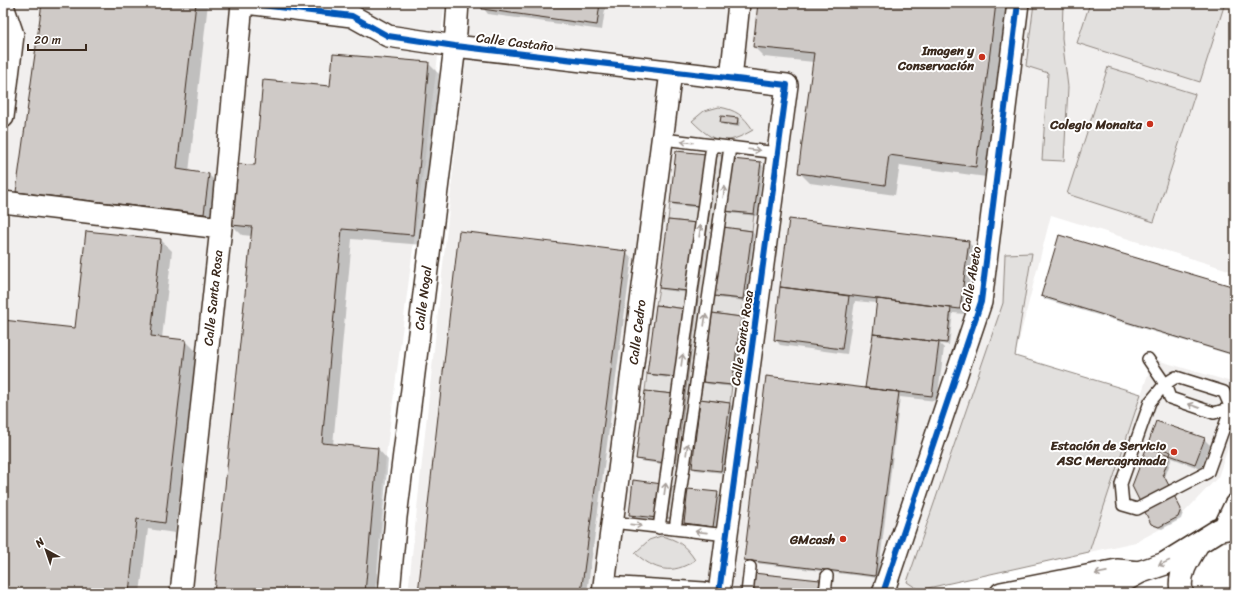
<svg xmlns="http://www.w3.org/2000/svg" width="1238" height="596" viewBox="0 0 1238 596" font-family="Sriracha,sans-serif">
  <rect width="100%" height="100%" fill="#fff"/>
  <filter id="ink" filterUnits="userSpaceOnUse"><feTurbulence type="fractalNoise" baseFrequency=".025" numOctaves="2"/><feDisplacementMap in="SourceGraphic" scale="8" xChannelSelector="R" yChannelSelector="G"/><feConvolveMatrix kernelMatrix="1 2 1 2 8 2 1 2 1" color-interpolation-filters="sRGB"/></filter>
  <g filter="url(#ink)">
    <path fill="#f1efee" d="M7,3H445L386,455L375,593H3V6Z
      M471,3H1235V272L1051,215L1015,356L938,586L921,593H408Z
      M1153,359L1235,383V428L1218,477L1177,520L1136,542L1089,552Z"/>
    <path fill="#e2e0de" stroke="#8e857e" d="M1034,3H1063L1062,38L1068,87L1064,161L1042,160L1048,73L1026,66Z
      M1090,3H1225L1200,82L1077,43Z
      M1108,67L1195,94L1154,222L1067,194Z
      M719,107C736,110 743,115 753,130C725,146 715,144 692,121L704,111Z
      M717,155H722L680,465L676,464Z
      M670,203L699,206L697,223L668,220Z
      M725,211L754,214L752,231L723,227Z
      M1032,253L1015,356L1141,394L1089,552L919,590L907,582L1003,303L1005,254Z
      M659,288L688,291L686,309L656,305Z
      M714,296L743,299L741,317L712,313Z
      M647,374L677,377L674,394L645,391Z
      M703,382L732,385L730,403L700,399Z
      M672,487H676L671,518H667Z
      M661,536C677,539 686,546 695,560C672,576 654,570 635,553L649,540Z"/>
    <path fill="#0003" d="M43,3H208L189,172L209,175L219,185L215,224L28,202L17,191Z
      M335,3H363V5Z
      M483,3H606L602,30L488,14L483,8Z
      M759,3H1008L986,177L900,165L895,195L810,183L799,172L814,62L764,57L754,47Z
      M428,63L439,74L423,245L352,239L333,445L378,449L388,460L376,593H215L252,236L242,235L232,225L255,167L331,87Z
      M737,118L740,121L739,127L724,125L721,123Z
      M677,152L701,208L674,205L671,202Z
      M760,163L763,166L757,216L729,213L726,210Z
      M790,220L968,242L974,248L965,314L953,313L949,345L940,344L944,348L937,401L900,397L878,578L747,562L745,560L868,389L877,303L855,301L847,354L780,345L775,339Z
      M668,221L690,293L663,290L660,287Z
      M87,232L161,240L172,251L162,338L186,341L196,351L175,533L148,529L140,593H3V321L76,329Z
      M752,232L754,234L746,301L718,298L715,295Z
      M626,252L632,258L587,593H419Z
      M1235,288V356L1044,299L1042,296Z
      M657,306L679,379L651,376L648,373Z
      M741,318L743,320L735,387L707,384L704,381Z
      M646,392L668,465L640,461L637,459Z
      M730,404L732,406L723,473L695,470L693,467Z
      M1204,439L1210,445L1201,469L1172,458L1165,477L1183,513L1181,519L1162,529L1154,526L1151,523L1147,448Z
      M634,481L660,520L632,517L630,514Z
      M717,493L720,496L715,529L688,525L685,523Z
      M819,581L822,584L821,593H752Z"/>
    <path fill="#cfcac7" stroke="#3b2a1e" d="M42,3H196L177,169L209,174L204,214L16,192Z
      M482,3H600L597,25L482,9Z
      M758,3H996L976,167L889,155L885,185L798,173L814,53L753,47Z
      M333,54L429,62L413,235L342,229L322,443L378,448L365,593H214L252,227L231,225L237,164L255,165L263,80L330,86Z
      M721,116L738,118L737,125L720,123Z
      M676,151L706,154L699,206L670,203Z
      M732,159L761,162L754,214L725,211Z
      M789,219L969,241L960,309L780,287Z
      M668,220L697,223L688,291L659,288Z
      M723,227L752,231L743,299L714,296Z
      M86,231L161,239L151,336L186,340L165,523L137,519L129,593H3V320L75,328Z
      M459,231L627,251L581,593H418Z
      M1059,235L1235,287V355L1041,296Z
      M780,287L849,296L842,349L774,340Z
      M877,299L951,308L947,343L873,334Z
      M656,305L686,309L677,377L647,374Z
      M712,313L741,317L732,385L703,382Z
      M873,334L939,342L932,396L865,388Z
      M766,376L899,392L875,576L744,560Z
      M645,391L674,394L666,463L636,459Z
      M700,399L730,403L721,471L692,468Z
      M1156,421L1205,438L1195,464L1147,447Z
      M1148,444L1171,452L1163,474L1181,509L1178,517L1159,527L1151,524L1132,486Z
      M633,480L662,484L658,518L629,515Z
      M688,489L718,492L713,527L684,523Z
      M753,573L820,580L818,593H751Z"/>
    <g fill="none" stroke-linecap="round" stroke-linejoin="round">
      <defs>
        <path id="lane" d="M663,139L778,153
          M1148,359L1165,384L1170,398L1214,413L1231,408L1235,409
          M1176,377L1224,392L1231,408L1208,472L1137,509L1123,505L1121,484L1150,402L1165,384Z
          M612,522L727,535
          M659,528L712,145
          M675,529L730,147
          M747,593L750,567
          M825,593L827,576"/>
        <path id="street" d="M246,3L352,16L388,36L455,46L787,85L719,593
          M3,6L13,35L3,117
          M731,79L739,3
          M3,202L221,228
          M1224,528L1235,505
          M604,587L704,593
          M181,593L221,228L242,3
          M389,593L396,517L455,46L458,3
          M603,593L671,72
          M883,593L981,302L1018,3
          M1001,593L1117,570L1140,572"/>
        <path id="highway" d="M1082,593L1116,585L1140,572L1164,564L1219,530L1235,527
          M1182,593C1177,576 1188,559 1197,545"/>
      </defs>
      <use href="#lane" stroke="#3b2a1e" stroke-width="14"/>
      <use href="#street" stroke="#3b2a1e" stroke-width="24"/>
      <use href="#highway" stroke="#3b2a1e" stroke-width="25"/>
      <use href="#lane" stroke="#fff" stroke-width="11"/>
      <use href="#street" stroke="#fff" stroke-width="21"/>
      <use href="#highway" stroke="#fff" stroke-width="22"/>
      <defs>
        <path id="cycleway" d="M246,3L352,16L388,36L455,46L787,85L719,593
          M883,593L981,302L1018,3"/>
      </defs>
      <use href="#cycleway" stroke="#fff" stroke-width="8"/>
      <use href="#cycleway" stroke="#0057b8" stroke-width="6"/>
    </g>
    <defs><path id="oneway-shaft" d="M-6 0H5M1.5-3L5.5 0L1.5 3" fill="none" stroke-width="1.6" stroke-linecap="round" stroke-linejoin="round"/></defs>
    <g stroke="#a79f9a">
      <use href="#oneway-shaft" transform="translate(687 142) rotate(-173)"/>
      <use href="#oneway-shaft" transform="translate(754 150) rotate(7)"/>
      <use href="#oneway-shaft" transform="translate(724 192) rotate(-82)"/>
      <use href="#oneway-shaft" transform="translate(700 231) rotate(-82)"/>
      <use href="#oneway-shaft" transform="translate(705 320) rotate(-82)"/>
      <use href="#oneway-shaft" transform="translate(682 360) rotate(-82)"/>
      <use href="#oneway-shaft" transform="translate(1194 406) rotate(-160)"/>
      <use href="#oneway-shaft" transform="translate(687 449) rotate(-82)"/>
      <use href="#oneway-shaft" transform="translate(665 489) rotate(-82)"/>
      <use href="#oneway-shaft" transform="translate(636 525) rotate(6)"/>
      <use href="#oneway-shaft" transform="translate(701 532) rotate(-174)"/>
      <use href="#oneway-shaft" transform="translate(1164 563) rotate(155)"/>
      <use href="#oneway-shaft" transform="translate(1101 573) rotate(169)"/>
    </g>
  </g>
  <g fill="#c8321e" stroke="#fff" stroke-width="1.5">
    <circle cx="982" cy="57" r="4"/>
    <circle cx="1150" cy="124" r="4"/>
    <circle cx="1174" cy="452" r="4"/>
    <circle cx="843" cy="539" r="4"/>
  </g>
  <g text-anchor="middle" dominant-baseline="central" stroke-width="4" stroke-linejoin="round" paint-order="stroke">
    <g font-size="13" fill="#3b2a1e" stroke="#fff">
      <text transform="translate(515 42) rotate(7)">Calle Castaño</text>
      <text transform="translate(971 279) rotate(-80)">Calle Abeto</text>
      <text transform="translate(213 298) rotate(-84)">Calle Santa Rosa</text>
      <text transform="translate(423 298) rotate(-83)">Calle Nogal</text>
      <text transform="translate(637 332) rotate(-83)">Calle Cedro</text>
      <text transform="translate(742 338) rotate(-82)">Calle Santa Rosa</text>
    </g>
    <g font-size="13" font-weight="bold" fill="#3b2a1e" stroke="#fff" text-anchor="end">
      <text x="974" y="50">Imagen y<tspan x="974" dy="15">Conservación</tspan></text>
      <text x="1142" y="124">Colegio Monaita</text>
      <text x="1166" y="445">Estación de Servicio<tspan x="1166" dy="15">ASC Mercagranada</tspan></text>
      <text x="835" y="539">GMcash</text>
    </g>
  </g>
  <rect width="1238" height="596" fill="none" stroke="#fff" stroke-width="16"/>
  <rect x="8" y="8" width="1222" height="580" fill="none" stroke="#3b2a1e" stroke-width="1.5" filter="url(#ink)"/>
  <g transform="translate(46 550) rotate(320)" stroke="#ffffff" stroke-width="3" paint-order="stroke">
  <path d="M0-3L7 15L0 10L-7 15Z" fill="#3b2a1e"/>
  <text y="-6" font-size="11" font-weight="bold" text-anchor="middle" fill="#3b2a1e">N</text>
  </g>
  <path d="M28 44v6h58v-6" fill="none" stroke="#3b2a1e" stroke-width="2"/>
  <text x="34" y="44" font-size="12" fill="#3b2a1e" stroke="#ffffff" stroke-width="3" paint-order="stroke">20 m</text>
</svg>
